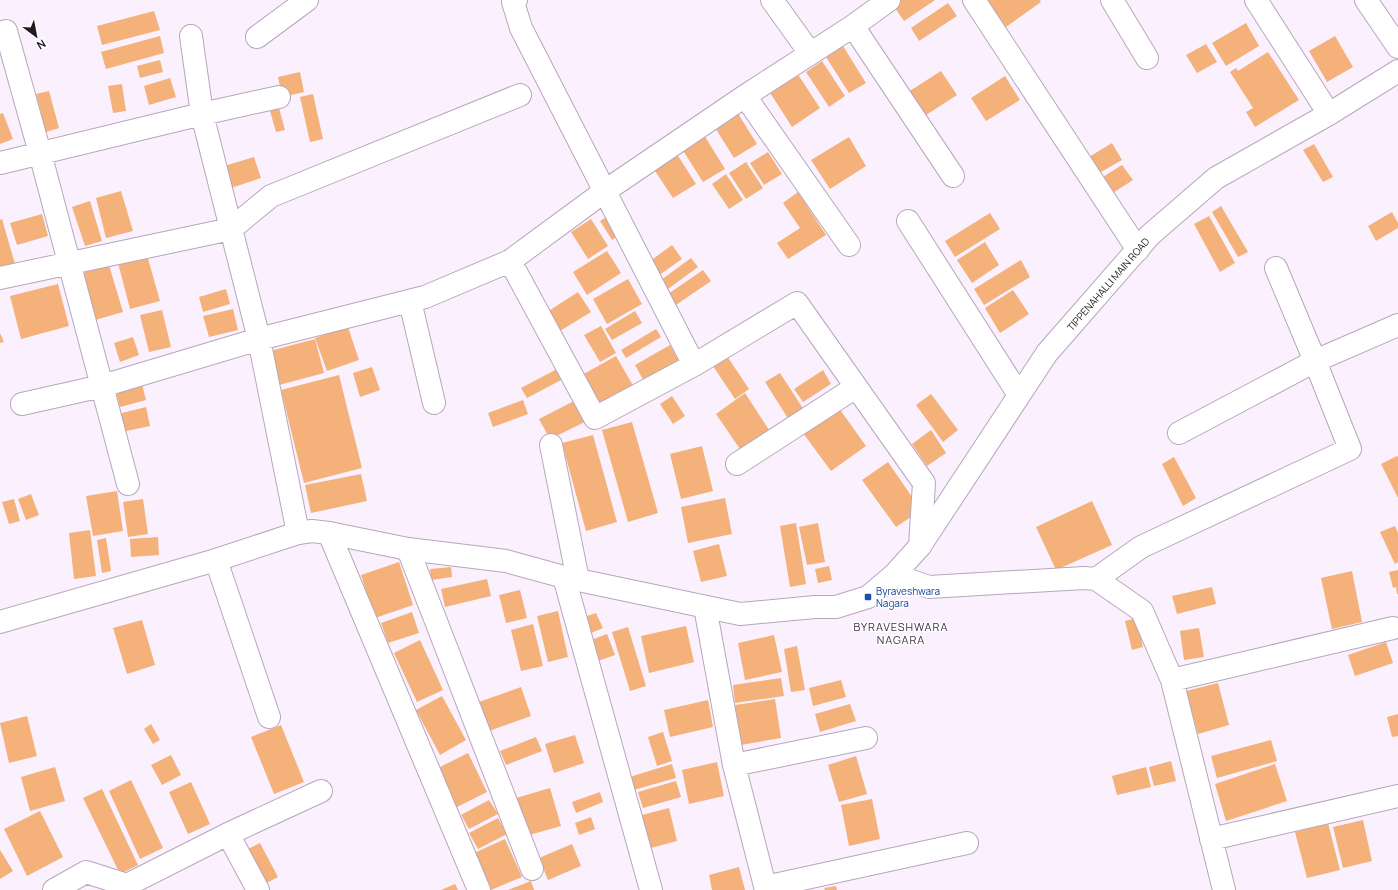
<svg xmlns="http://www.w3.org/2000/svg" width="1398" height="890" viewBox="0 0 1398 890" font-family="Manrope,sans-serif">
  <rect width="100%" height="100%" fill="#fbf0fe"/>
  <path fill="#f4b17a" d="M900,0H935L904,21L893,5Z
    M987,0H1040L1041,2L1006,27Z
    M948,3L957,16L919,41L911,28Z
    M154,11L160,30L102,45L97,26Z
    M1246,23L1259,46L1226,66L1212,43Z
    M160,36L164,53L106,69L101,52Z
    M1335,36L1353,67L1327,82L1309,51Z
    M1206,44L1217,62L1197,73L1186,55Z
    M843,46L866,83L849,93L826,57Z
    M1268,52L1299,100L1255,127L1246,112L1253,108L1230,72L1236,68L1238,71Z
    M160,60L163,72L140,78L137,66Z
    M822,61L845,96L829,107L806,72Z
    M941,71L957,95L920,119L905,94Z
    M300,72L304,92L282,97L278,77Z
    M797,73L820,108L792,127L769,91Z
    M1005,76L1020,100L986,121L971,98Z
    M170,78L176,97L149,105L144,86Z
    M122,84L126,111L113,113L108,86Z
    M49,91L59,128L46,132L36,94Z
    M313,94L323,139L310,142L300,97Z
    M279,108L285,130L276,132L270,111Z
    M737,112L757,144L734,158L714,126Z
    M3,113L13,139L0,144V114Z
    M704,135L725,169L703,182L682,149Z
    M849,137L866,166L830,189L811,160Z
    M1112,143L1122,160L1094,176L1084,160Z
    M1314,144L1333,177L1323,182L1303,150Z
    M675,151L696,184L673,198L651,165Z
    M768,152L782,174L764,185L750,163Z
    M254,157L261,178L228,189L221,167Z
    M746,162L763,188L746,199L729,173Z
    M1122,165L1133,180L1108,196L1098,180Z
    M726,174L743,200L729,209L712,184Z
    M121,191L133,231L106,238L96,198Z
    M798,192L826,235L788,259L777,243L800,228L783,203Z
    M90,201L102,241L85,246L72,207Z
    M1221,206L1248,252L1238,257L1212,212Z
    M1392,212L1398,223V228L1376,241L1368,226Z
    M990,213L1000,229L955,257L945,241Z
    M42,214L48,236L17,245L10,223Z
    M611,214L623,233L612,240L600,221Z
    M1209,216L1235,263L1220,272L1194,224Z
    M2,219L15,264L0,268V220Z
    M591,219L608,246L588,259L571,232Z
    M985,242L999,265L972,283L957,260Z
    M672,245L682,259L655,278L646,264Z
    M607,251L621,273L587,295L573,272Z
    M147,255L160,301L130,309L118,263Z
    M691,258L698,267L664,292L657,283Z
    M1021,260L1030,277L984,305L974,289Z
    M109,265L123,312L92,321L79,274Z
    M703,270L711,281L673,307L665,296Z
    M628,279L642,304L607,324L593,299Z
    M58,284L69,326L21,339L10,296Z
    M226,289L230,304L203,312L199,297Z
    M1013,290L1029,314L1000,333L985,308Z
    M578,292L591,312L560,331L547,312Z
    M233,309L238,330L209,337L203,316Z
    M162,310L171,347L149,352L140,315Z
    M635,311L642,323L612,340L605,329Z
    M601,326L616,353L600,362L584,335Z
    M348,327L359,360L327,371L315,338Z
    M656,329L661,337L626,358L621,350Z
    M0,333L4,342L0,343Z
    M133,337L139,355L120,362L114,343Z
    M315,339L324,373L279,385L270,351Z
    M670,345L682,367L647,387L635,365Z
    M725,353L749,389L735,399L711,363Z
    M616,356L635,389L598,409L580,376Z
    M372,367L380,390L360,397L353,373Z
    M557,369L563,379L527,398L521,388Z
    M823,370L831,384L803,402L794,389Z
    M780,373L804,410L789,420L765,382Z
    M339,375L362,468L304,483L281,390Z
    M141,380L146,400L120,407L115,388Z
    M745,393L771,433L742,452L716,414Z
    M931,394L958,430L943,442L916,405Z
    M672,396L685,416L673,424L660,404Z
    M523,400L528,414L493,427L488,413Z
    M574,401L585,422L550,439L539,419Z
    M836,404L866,446L831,471L800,429Z
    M146,407L150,426L122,432L118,414Z
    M632,422L658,513L628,522L602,430Z
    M931,430L946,453L927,466L912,444Z
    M593,435L617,522L586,531L562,443Z
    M702,446L713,491L681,499L670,454Z
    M1397,456L1398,457V498L1381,464Z
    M1174,457L1196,498L1183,506L1162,464Z
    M888,462L921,510L896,527L862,480Z
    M361,474L367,501L311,513L305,485Z
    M117,491L123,531L93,536L86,496Z
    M31,494L39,515L26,520L18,499Z
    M725,498L732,534L688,543L681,507Z
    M14,499L20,521L9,524L2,502Z
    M143,499L148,534L128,537L123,502Z
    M1092,501L1112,545L1056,570L1036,527Z
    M796,523L806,584L790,587L780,526Z
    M818,523L825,562L807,565L799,527Z
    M1395,526L1398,533V562L1395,564L1380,532Z
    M90,530L96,576L74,579L69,533Z
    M158,537L159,555L131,557L130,539Z
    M106,538L111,571L102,573L97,540Z
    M719,544L727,576L701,582L693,551Z
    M399,562L413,605L375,618L361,575Z
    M829,566L832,580L818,583L815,569Z
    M451,567L452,577L431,580L430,569Z
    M1398,570V594H1397L1396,587L1393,588L1389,572Z
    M1352,571L1362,622L1332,629L1321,578Z
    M487,579L491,596L445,607L441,589Z
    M1212,587L1216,604L1177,614L1172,596Z
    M520,590L527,618L506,623L499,595Z
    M558,611L568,657L548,662L537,616Z
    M412,612L419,633L388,643L381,623Z
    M596,613L603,628L591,633L584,617Z
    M1136,618L1143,647L1132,650L1125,621Z
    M142,620L155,665L127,674L113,628Z
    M533,624L543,666L521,671L511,630Z
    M686,626L694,662L649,673L641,636Z
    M628,627L646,686L630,691L612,632Z
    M1199,628L1204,657L1184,660L1180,631Z
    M607,634L615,655L598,661L591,640Z
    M774,635L782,672L745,680L738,643Z
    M420,640L443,690L417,702L394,653Z
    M1386,642L1393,663L1355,676L1348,655Z
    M797,646L805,690L791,692L784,649Z
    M781,678L784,696L735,703L733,685Z
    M841,680L846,697L813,706L809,688Z
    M1218,683L1229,725L1198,734L1186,691Z
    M521,687L531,716L489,731L479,702Z
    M442,696L466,740L440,755L416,710Z
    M775,699L781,738L741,745L735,705Z
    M708,700L713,727L670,737L664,710Z
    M850,704L856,721L820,732L815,714Z
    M1398,714V736L1392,737L1387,717Z
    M27,716L37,756L9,763L0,723Z
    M151,724L160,740L153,744L144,729Z
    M281,725L304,782L274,794L251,737Z
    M663,732L672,761L657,766L648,737Z
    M575,735L584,763L554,773L545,744Z
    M536,737L542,751L506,765L500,751Z
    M1271,740L1277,761L1217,778L1211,756Z
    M468,753L487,792L453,809L434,770Z
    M171,755L181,775L162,785L151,765Z
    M856,756L867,794L839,802L828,765Z
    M1171,761L1176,781L1154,786L1149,767Z
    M717,762L724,796L689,804L682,770Z
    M672,764L676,778L630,791L626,778Z
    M1275,764L1287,801L1226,821L1215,784Z
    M55,767L65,801L30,811L21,777Z
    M1146,767L1151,787L1117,795L1112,776Z
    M131,780L163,848L140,859L109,791Z
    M676,781L681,797L643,808L638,792Z
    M191,782L210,824L188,834L169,792Z
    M550,788L561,826L526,836L516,798Z
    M102,789L138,865L120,874L83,798Z
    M600,792L603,802L576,813L572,802Z
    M872,799L880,839L849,846L841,805Z
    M489,800L498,814L469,829L461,815Z
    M669,808L677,841L647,849L638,816Z
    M40,811L63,857L27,876L4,829Z
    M591,817L595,829L579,835L575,823Z
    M498,818L507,834L478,849L469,833Z
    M1363,820L1372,861L1343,868L1333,827Z
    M1328,823L1340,870L1307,878L1295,832Z
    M505,839L522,877L491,890L474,853Z
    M260,843L278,877L261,886L242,852Z
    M572,844L581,866L548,880L539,858Z
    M0,850L13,871L0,879Z
    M739,867L745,890H712L709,875Z
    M531,881L534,890H508Z
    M455,884L458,890H441Z
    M836,886L837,890H825L824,888Z"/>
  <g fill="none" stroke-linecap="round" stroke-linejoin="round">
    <defs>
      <path id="minor" d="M516,0L513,2L521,28L694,365
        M772,0L810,53
        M974,0L1138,250
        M1112,0L1147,58
        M1256,0L1329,114
        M1366,0L1398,47
        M853,26L953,176
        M6,31L40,153L128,484
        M191,36L202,114L259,339L298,533
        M257,37L307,0
        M745,96L849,245
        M0,163L202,114L279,97
        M908,221L1019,395
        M510,261L595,418L694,365L797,303L924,483L920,546
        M0,278L231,229L271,196L520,95
        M410,301L434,403
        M22,404L102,386L259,339L425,297L510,261L605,191L745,96L853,26L889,0
        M1179,433L1315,361L1398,325
        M551,445L578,580
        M737,464L856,387
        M329,533L479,890
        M408,549L532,869
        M216,560L269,717
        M894,575L929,587L1084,578L1096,579L1142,611L1172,680L1224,890
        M564,577L651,890
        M1096,579L1141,547L1350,449L1315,361L1276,268
        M705,607L734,765L766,890
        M1172,680L1393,628
        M734,765L866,738
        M228,834L258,890
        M1211,839L1398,796
        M765,887L967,843
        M54,890L86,872L127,885L228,834L321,791"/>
      <path id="tertiary" d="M0,622L216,560L298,533L312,531L329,533L408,549L506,561L564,577L740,614L815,607H836L868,597L894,575L920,546L1047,353L1150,235L1216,178L1329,114L1398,71"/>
    </defs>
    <use href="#minor" stroke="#b8a6bc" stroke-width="24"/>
    <use href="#tertiary" stroke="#b8a6bc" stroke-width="24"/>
    <use href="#minor" stroke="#fff" stroke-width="22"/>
    <use href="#tertiary" stroke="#fff" stroke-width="22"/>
  </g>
  <rect fill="#1a4fb4" stroke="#fff" stroke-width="1.5" x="864" y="593" width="8" height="8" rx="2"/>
  <g text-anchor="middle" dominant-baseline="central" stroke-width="3" stroke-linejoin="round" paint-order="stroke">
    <g font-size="10" fill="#201921" stroke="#fff">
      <text transform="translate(1108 284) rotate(-49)">TIPPENAHALLI MAIN ROAD</text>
    </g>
    <g font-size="10" fill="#164399" stroke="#fff" text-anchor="start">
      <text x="876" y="591">Byraveshwara<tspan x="876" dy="12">Nagara</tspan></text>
    </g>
    <g font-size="11" letter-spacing="1" fill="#3e2f41" stroke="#fff">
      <text x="901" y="626">BYRAVESHWARA<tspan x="901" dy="13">NAGARA</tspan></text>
    </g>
  </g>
  <g transform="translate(36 36) rotate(148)" stroke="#ffffff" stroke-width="3" paint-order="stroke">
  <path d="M0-3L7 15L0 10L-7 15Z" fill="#201921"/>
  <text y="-6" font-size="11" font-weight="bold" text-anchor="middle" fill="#201921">N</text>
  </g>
</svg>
